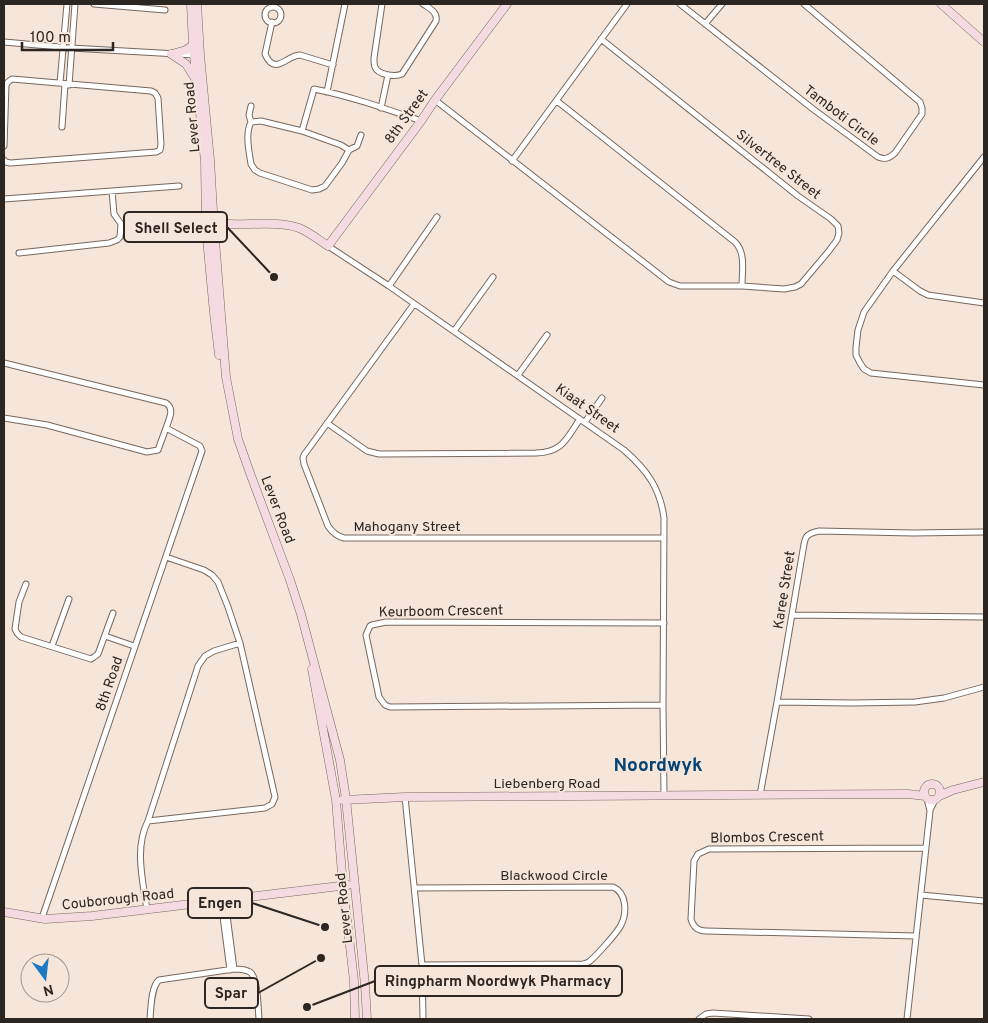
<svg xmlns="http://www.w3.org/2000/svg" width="988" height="1023" viewBox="0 0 988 1023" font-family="Overpass,sans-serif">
  <rect width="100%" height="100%" fill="#f6e5d9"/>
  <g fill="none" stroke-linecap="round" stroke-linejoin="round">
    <defs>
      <path id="street" d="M94,4L165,10
        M382,4L374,58C374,60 374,65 375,67C378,75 395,77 402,74L436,21C438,12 429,8 423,4
        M680,4L813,109L878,157C886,160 889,158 895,153L922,114V108L920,102L804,4
        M265 15a8 8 0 1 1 16 0a8 8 0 1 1-16 0Z
        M272,22L265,54C275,77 287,55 300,55L333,65
        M705,24L722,4
        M4,42L71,48L195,55
        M60,83L67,4
        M69,85L75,4
        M327,92L345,4
        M435,100L669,282L680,286H742L784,289L795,287L801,284L828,252L837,240L839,233L838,226L831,219L798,196L601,39
        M557,101L735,242C746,253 742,271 742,286
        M381,108L388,75
        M251,122L249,115L251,106
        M62,127L65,84
        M302,131L261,121L251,122C245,134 249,151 251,164L255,170L260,173L312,190L319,189L325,186L342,163L349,150L357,146L361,135
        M4,146L6,85L8,82L12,79L151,91L155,93L158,98L161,144L160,150L156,152L10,163L6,162L4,160
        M349,150L341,145L302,131L314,89C350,96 386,109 421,121
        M984,157L893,271L864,312L858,330L856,347V355L860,363L864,369L871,373L984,385
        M512,161L627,4
        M4,199L179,186
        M141 228a6 6 0 1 1 12 0a6 6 0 1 1-12 0Z
        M121,224L142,225
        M152,226L205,221
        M153,230L206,228
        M121,232H142
        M328,246L389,286L624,450C647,470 660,488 664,518L663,705L664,796
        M19,253L109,243L117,240L120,237L121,224L114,214L112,191
        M893,271L920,291L928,295L984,303
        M389,286L437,217
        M414,304L304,455L303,458L304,464L328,526C332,532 336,536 344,538H664
        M454,331L493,277
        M4,363L166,403C175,409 169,419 166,428L200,446L202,451L42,918
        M518,375L547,335
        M4,418L47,425L147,452L158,450L166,428
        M585,422L602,398
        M327,423L367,451L379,454L536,453C563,452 566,439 580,419
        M26,584L19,602L15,629L17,633L21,637L91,659L94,657L98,654L113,613
        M792,615L984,617
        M105,636L134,646
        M52,646L69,599
        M777,702L852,703L915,702L944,698L984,687
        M663,705L390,707L385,705L379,697L366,635L370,626L372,625L386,622L664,623
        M760,795L777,702L803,550C805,537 805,534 819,531L913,533L984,532
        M405,797L422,965L423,1019
        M930,810L935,800
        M148,821L265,808L272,804L275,797L240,643L228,607L218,582L212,575L204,570L166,557
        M415,888L613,887C627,893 627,913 621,925C618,932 596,956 590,961C588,963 586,963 583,964L422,965
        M921,895L984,901
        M225,900L234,969
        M221,901L230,970
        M147,910C143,881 134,848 148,821L198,666L205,656L214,651L240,643
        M916,936L706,931C698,931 693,927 691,919L694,861L698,854L709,849L926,848
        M150,1019C151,1008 151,987 159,980L234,969C239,969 245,969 250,972C258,977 258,1009 259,1019
        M699,1019L706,1014L713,1013L809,1019
        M907,1019L930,811L927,799"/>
      <path id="secondary" d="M191,4L193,45L205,161L206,228L214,313L219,355
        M197,4L200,55L210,160L214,228L226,377L238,439L250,473L290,580L301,614L340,760L346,799L365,985L367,1019
        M941,4L984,42
        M171,54L186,64L194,77
        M172,54L186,50L193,45
        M210,221C216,221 222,224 229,224C249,225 280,221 299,228C309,232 319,240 328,246L421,121L435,100L507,4
        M312,669L336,800L343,886L354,981L355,1019
        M924 792a8 8 0 1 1 16 0a8 8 0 1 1-16 0Z
        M939,796L953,790L984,782
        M343,800L405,797L908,794L925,796
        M4,912L45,919L92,916L348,885"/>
    </defs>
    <use href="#street" stroke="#77685e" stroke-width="7"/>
    <use href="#secondary" stroke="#77685e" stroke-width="9"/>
    <use href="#street" stroke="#fff" stroke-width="5"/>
    <use href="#secondary" stroke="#f6dae2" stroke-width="8"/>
  </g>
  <g text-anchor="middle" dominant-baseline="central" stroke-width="4" stroke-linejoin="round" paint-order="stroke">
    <g font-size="14" fill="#2c2622" stroke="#f6e5d9">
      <text transform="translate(841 116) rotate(37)">Tamboti Circle</text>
      <text transform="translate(193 117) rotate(-95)">Lever Road</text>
      <text transform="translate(407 117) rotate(-54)">8th Street</text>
      <text transform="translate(778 165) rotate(38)">Silvertree Street</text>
      <text transform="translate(587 409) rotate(35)">Kiaat Street</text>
      <text transform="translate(277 510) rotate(69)">Lever Road</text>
      <text x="407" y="527">Mahogany Street</text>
      <text transform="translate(785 590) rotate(-81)">Karee Street</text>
      <text transform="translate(441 612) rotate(-1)">Keurboom Crescent</text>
      <text transform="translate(110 684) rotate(-71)">8th Road</text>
      <text x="547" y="784">Liebenberg Road</text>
      <text transform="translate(767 838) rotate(-1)">Blombos Crescent</text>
      <text x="554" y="876">Blackwood Circle</text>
      <text transform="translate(118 900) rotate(-6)">Couborough Road</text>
      <text transform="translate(345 908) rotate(-96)">Lever Road</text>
    </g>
    <g font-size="19" font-weight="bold" fill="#054373" stroke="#f6e5d9">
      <text x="658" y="766">Noordwyk</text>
    </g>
  </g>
  <path fill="none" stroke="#2c2622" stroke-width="2" d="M274 277L227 227M325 927L252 903M307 1007L375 981M321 958L258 993"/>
  <g fill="#2c2622" stroke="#f6e5d9" stroke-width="2">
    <circle cx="274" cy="277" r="5"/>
    <circle cx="325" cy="927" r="5"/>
    <circle cx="307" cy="1007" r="5"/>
    <circle cx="321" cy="958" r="5"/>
  </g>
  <g fill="#f6e5d9" stroke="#2c2622" stroke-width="2">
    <rect x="124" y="212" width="103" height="30" rx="5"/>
    <rect x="188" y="888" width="64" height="30" rx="5"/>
    <rect x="375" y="966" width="247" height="30" rx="5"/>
    <rect x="205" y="978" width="53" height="30" rx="5"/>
  </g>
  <g font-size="15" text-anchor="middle" font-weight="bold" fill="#2c2622">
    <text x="176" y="233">Shell Select</text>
    <text x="220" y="908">Engen</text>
    <text x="498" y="986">Ringpharm Noordwyk Pharmacy</text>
    <text x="231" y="998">Spar</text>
  </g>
  <rect width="988" height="1023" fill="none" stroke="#2c2622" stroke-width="10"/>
  <g transform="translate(45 978) rotate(165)"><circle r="24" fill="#f6e5d9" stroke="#a59990"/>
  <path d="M0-4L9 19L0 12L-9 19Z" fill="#1b79c6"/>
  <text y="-8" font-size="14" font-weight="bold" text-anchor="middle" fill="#2c2622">N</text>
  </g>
  <path d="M22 42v8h91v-8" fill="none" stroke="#2c2622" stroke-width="2.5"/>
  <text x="30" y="42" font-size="15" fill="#2c2622" stroke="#f6e5d9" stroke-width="4" paint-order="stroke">100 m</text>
</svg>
